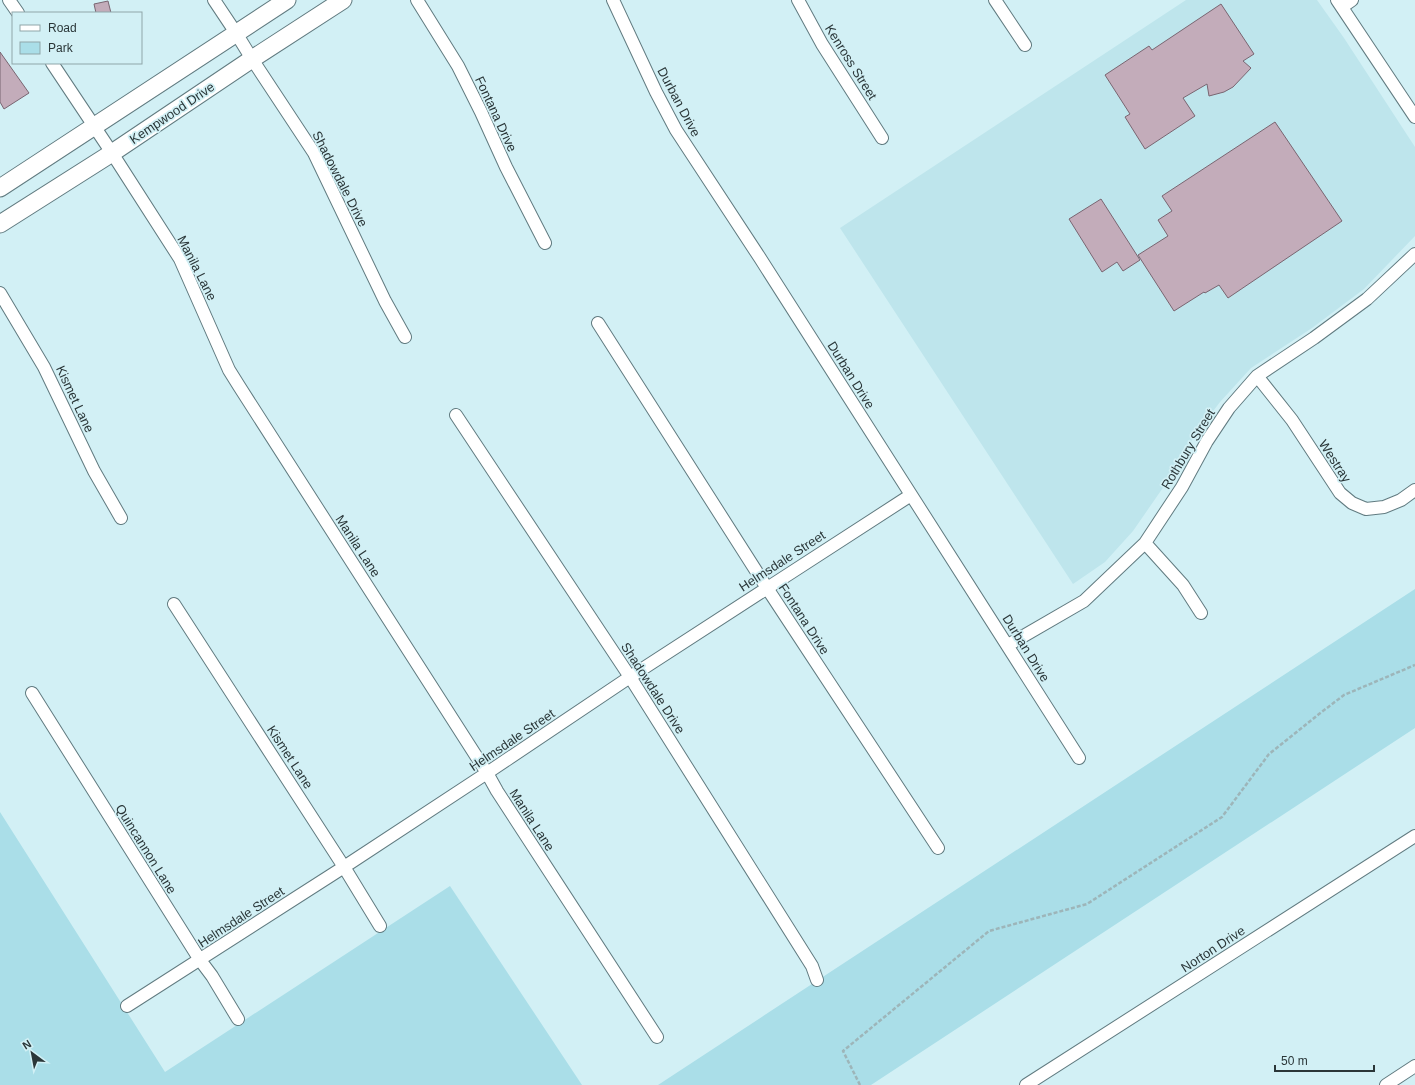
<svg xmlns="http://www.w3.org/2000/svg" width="1415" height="1085" viewBox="0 0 1415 1085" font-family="Arial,sans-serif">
  <rect width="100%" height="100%" fill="#d2f0f5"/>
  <path fill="#bee5ec" d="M1186,0H1317L1344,38L1415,147V236L1364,289L1312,328L1251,368L1220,402L1195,435L1169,479L1133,531L1105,562L1073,584L840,228Z"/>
  <path fill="#aadee8" d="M1415,589V728L871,1085H658Z
    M0,812L165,1072L450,886L582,1085H0Z"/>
  <path fill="#c3acba" stroke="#796571" d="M108,1L111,13H96L94,4Z
    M1221,4L1254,54L1243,61L1251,68L1233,87L1224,92L1209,96L1207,84L1183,98L1195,116L1145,149L1125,117L1130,114L1105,75L1149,46L1152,50Z
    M0,52L29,93L4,109L0,102Z
    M1275,122L1342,221L1228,298L1219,285L1205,293L1204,292L1174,311L1138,255L1168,236L1158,220L1172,211L1162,196Z
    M1101,199L1140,260L1123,271L1117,262L1102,272L1069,219Z"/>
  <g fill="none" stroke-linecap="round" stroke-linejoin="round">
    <defs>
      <path id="street" d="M9,0L18,13
        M214,0L236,33L252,59L314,153L385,301L405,337
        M417,0L458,66L481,112L506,167L545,243
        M613,0L656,92L676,130L760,258L1079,758
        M798,0L822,44L882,138
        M995,0L1025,45
        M1337,0L1415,117
        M1342,7L1352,0
        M52,63L112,153L180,259L229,370L239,386L487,773L497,791L657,1037
        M0,293L44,367L94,471L121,518
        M598,323L767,588L938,848
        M1257,376L1292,420L1340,493L1352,503L1366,509L1384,507L1401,500L1415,490
        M456,415L630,677L812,966L817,980
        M1145,543L1183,585L1201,613
        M174,604L344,867L380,926
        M1008,645L1084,601L1145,543L1182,487L1207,441L1229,408L1257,376L1314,338L1367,299L1415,254
        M32,693L200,960L212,976L238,1019
        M127,1006L344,867L487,773L630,677L911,495
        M1026,1085L1415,836
        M1386,1085L1415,1066"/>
      <path id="secondary" d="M0,188L287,0
        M0,224L112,153L252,59L343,0"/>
    </defs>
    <use href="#street" stroke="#617b80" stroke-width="14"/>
    <use href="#secondary" stroke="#617b80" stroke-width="19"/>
    <path stroke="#9db5b9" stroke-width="2.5" stroke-dasharray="4 2" stroke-linecap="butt" d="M860,1085L843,1051L989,931L1087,904L1222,817L1269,754L1319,714L1344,695L1415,665"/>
    <use href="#street" stroke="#fff" stroke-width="12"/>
    <use href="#secondary" stroke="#fff" stroke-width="17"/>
  </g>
  <g text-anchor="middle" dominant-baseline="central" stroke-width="3.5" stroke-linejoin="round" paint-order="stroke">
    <g font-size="13" fill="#2a3638" stroke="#d2f0f5">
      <text transform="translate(851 62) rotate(58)">Kenross Street</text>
      <text transform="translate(679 102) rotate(62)">Durban Drive</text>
      <text transform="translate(172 113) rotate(-34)">Kempwood Drive</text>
      <text transform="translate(496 114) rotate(65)">Fontana Drive</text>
      <text transform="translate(340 179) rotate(63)">Shadowdale Drive</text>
      <text transform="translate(197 268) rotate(63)">Manila Lane</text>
      <text transform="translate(851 375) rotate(58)">Durban Drive</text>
      <text transform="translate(75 399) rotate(65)">Kismet Lane</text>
      <text transform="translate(1188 449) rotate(-59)">Rothbury Street</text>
      <text transform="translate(1335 461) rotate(57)">Westray</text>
      <text transform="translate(358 546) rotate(57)">Manila Lane</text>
      <text transform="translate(782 561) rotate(-33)">Helmsdale Street</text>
      <text transform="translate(804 619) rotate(57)">Fontana Drive</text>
      <text transform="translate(1026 648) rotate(58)">Durban Drive</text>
      <text transform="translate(653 688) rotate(57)">Shadowdale Drive</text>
      <text transform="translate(512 740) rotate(-34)">Helmsdale Street</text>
      <text transform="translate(290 757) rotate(57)">Kismet Lane</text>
      <text transform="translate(532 820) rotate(57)">Manila Lane</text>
      <text transform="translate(146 849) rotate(58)">Quincannon Lane</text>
      <text transform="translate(241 917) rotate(-33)">Helmsdale Street</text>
      <text transform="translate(1213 949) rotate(-33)">Norton Drive</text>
    </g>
  </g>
  <rect x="12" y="12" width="130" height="52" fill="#d2f0f5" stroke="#8fa6a9"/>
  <rect x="20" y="25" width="20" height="6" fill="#ffffff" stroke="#8fa6a9"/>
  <text x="48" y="32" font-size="12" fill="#2a3638">Road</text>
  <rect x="20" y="42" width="20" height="12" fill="#aadee8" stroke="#8fa6a9"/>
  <text x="48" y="52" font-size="12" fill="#2a3638">Park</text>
  <g transform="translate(32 1053) rotate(328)" stroke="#d2f0f5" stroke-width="3" paint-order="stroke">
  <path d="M0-3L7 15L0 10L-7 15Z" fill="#2a3638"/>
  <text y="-6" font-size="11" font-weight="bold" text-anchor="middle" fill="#2a3638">N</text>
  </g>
  <path d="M1275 1065v6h99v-6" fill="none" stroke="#2a3638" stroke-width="2"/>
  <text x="1281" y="1065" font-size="12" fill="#2a3638" stroke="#d2f0f5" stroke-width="3" paint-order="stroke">50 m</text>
</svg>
